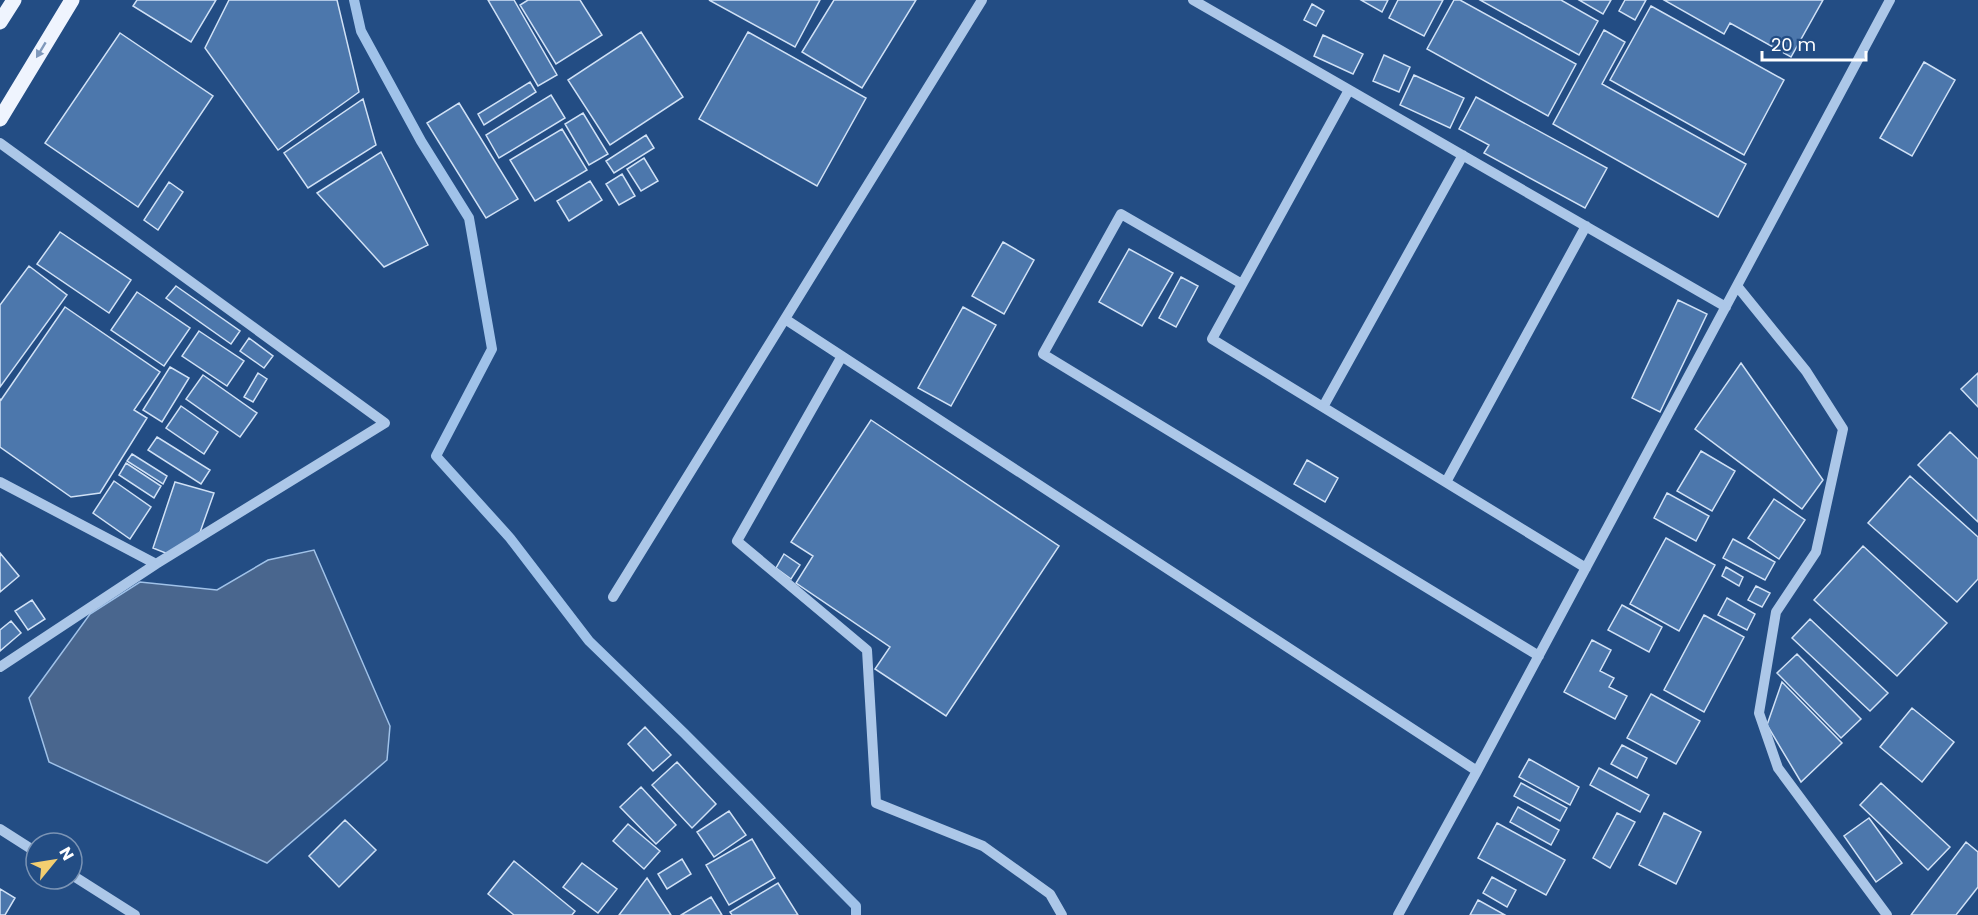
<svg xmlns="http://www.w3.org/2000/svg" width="1978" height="915" viewBox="0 0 1978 915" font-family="Poppins,sans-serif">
  <rect width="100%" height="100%" fill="#234d84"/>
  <path fill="#49668e" stroke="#a0c2e9" stroke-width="1.5" d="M314,550L390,726L387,760L267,863L49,762L29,698L90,614L140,582L217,590L268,560Z"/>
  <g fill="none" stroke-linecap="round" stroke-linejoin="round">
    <path stroke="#a0c2e9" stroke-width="10" d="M354,0L361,31L421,141L469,218L492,349L436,456L510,538L589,641L684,733L856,906V915"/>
  </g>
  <path fill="#4c77ac" stroke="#d0e1f6" stroke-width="1.5" d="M137,0H216L191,42L133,6Z
    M229,0H337L359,92L278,150L205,48Z
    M488,0H514L557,75L538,86Z
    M528,0H580L602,35L556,64L520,5Z
    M709,0H820L795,47Z
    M834,0H916L862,88L802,52Z
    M1361,0H1388L1382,12Z
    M1398,0H1443L1424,36L1389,18Z
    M1454,0H1460L1576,64L1548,116L1427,49Z
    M1480,0H1561L1598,21L1579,55Z
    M1579,0H1611L1603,14Z
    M1625,0H1646L1635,20L1619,11Z
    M1664,0H1823L1791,57L1730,23L1724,34Z
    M1312,4L1324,11L1316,26L1304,20Z
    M1651,6L1784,80L1744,155L1610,80Z
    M1604,30L1625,42L1602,84L1746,164L1718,217L1553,124Z
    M641,32L683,97L610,145L568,80Z
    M748,32L866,98L817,186L699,119Z
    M120,33L213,96L138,207L45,143Z
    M1323,35L1363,54L1353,74L1314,56Z
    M1384,55L1410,67L1399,92L1373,81Z
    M1924,62L1955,80L1912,156L1880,138Z
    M1414,75L1464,98L1450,128L1400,105Z
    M530,82L536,92L484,125L478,114Z
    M551,95L565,118L499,158L486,135Z
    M1476,97L1607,168L1585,208L1484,153L1489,145L1459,129Z
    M363,99L376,145L308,188L284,153Z
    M459,103L518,199L486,218L427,123Z
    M583,113L608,154L589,165L565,124Z
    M562,129L587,170L535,201L510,160Z
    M646,135L654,148L614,173L606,161Z
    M381,152L428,245L384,267L317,193Z
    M644,158L658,181L641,191L627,169Z
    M622,174L635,196L619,205L606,184Z
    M590,181L602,200L569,221L557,201Z
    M169,182L183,192L158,230L144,220Z
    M60,232L131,280L109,313L37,264Z
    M1003,242L1034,260L1004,314L972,296Z
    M1129,249L1173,273L1142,326L1099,302Z
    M29,266L67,295L0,387V305Z
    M1181,277L1198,286L1176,327L1159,318Z
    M176,286L240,331L231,344L166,298Z
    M137,292L190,328L164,366L111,330Z
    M1678,300L1707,314L1660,412L1632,398Z
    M65,307L160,372L134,410L147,418L100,493L71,497L0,447V399L1,400Z
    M963,307L996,325L951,406L918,388Z
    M199,331L244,361L227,386L182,356Z
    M249,338L273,356L264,368L240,351Z
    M1741,363L1823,480L1802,509L1695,429Z
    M170,367L189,378L162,422L143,410Z
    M258,373L267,379L253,402L244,397Z
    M1978,373V407L1961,389Z
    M203,375L257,413L240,437L186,399Z
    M181,406L218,432L204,454L166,428Z
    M871,420L1059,546L946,716L875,669L890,647L796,583L813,556L791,542Z
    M1950,432L1978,459V522L1918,465Z
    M157,437L210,470L201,484L148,450Z
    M1701,451L1735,471L1712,511L1677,491Z
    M132,454L167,476L163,484L127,461Z
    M1307,460L1338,478L1325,502L1294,484Z
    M126,463L161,486L154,498L119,475Z
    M1910,476L1978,537V579L1957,602L1868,523Z
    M114,481L151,507L130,539L93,513Z
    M175,482L214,493L198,538L168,554L153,548Z
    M1667,493L1709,516L1696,541L1654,518Z
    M1774,499L1805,520L1779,559L1748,538Z
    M1666,538L1715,565L1679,631L1630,604Z
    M1733,539L1775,562L1765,580L1723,558Z
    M1863,546L1947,623L1897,676L1814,600Z
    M0,553L19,576L0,592Z
    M784,554L800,565L791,579L776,568Z
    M1726,567L1743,577L1739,586L1722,576Z
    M1756,586L1770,593L1762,607L1748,600Z
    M1727,598L1755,614L1747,630L1718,615Z
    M32,600L45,619L28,630L15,611Z
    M1622,605L1662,627L1649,652L1608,630Z
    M1704,615L1744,637L1704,712L1664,690Z
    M1810,619L1888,693L1870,711L1792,638Z
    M11,621L21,633L0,651V630Z
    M1592,640L1611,650L1600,671L1614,678L1609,687L1627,696L1615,719L1564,692Z
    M1797,654L1861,719L1841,738L1777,673Z
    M1782,682L1842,743L1801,782L1767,725Z
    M1651,694L1700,721L1676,764L1627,738Z
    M1912,708L1954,742L1922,782L1880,747Z
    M645,727L671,755L653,771L628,744Z
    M1622,745L1647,758L1637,778L1611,764Z
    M1529,759L1579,787L1570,805L1519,777Z
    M677,762L716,804L692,828L652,785Z
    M1599,768L1649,795L1640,812L1590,785Z
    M1521,783L1567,808L1560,821L1514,796Z
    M1881,783L1950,847L1928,870L1860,805Z
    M641,787L676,825L656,844L620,807Z
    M1518,807L1559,830L1551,845L1510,822Z
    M729,811L746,835L714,857L697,832Z
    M1617,813L1635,822L1610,868L1593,858Z
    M1664,813L1701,832L1676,884L1639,865Z
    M1869,818L1902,863L1876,882L1844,836Z
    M345,820L376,850L339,887L309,856Z
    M1497,823L1565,860L1546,895L1478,858Z
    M628,824L660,851L644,869L613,841Z
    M752,839L775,878L729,905L706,865Z
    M1966,842L1978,852V887L1956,915H1911Z
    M682,859L691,874L667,889L658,874Z
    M514,861L575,911L572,915H514L488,894Z
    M582,863L617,889L598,913L563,887Z
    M1492,877L1516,890L1507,907L1483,893Z
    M647,878L671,915H619Z
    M778,883L798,915H732L730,912Z
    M0,889L15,898L5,915H0Z
    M711,897L722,915H681Z
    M1478,900L1505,915H1470Z"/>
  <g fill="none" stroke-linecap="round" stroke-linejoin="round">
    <path stroke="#acc7e8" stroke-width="10" d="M1193,0L1726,307
      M1349,90L1212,339L1586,568
      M0,143L385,423L156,564L0,667
      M1242,284L1121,214L1043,354L1539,656
      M1737,286L1806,371L1843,429L1816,552L1776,612L1759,713L1778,768L1887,915
      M785,319L1477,771
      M842,356L737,541L867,650L876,803L983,846L1050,894L1062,915
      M1323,407L1463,155
      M0,482L156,564
      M1446,482L1586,226
      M613,597L982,0
      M0,829L36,852
      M72,875L135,915
      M1398,915L1477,771L1890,0"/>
    <path stroke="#eff4fe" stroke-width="15" d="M0,22L14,0
      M0,119L72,0"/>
  </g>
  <defs><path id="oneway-solid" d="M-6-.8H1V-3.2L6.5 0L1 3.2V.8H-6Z" transform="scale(1.5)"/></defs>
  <use fill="#7f98bb" href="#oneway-solid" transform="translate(41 50) rotate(121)"/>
  <g transform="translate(54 861) rotate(60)"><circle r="28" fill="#234d84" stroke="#7b94b5" stroke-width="1.5"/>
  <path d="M0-4.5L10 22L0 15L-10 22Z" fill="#f3ce70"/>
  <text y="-9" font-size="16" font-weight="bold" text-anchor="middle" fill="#ffffff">N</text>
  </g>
  <path d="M1762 51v9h104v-9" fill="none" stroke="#ffffff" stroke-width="3"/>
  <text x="1771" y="51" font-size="18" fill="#ffffff" stroke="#234d84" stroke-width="4.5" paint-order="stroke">20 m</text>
</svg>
